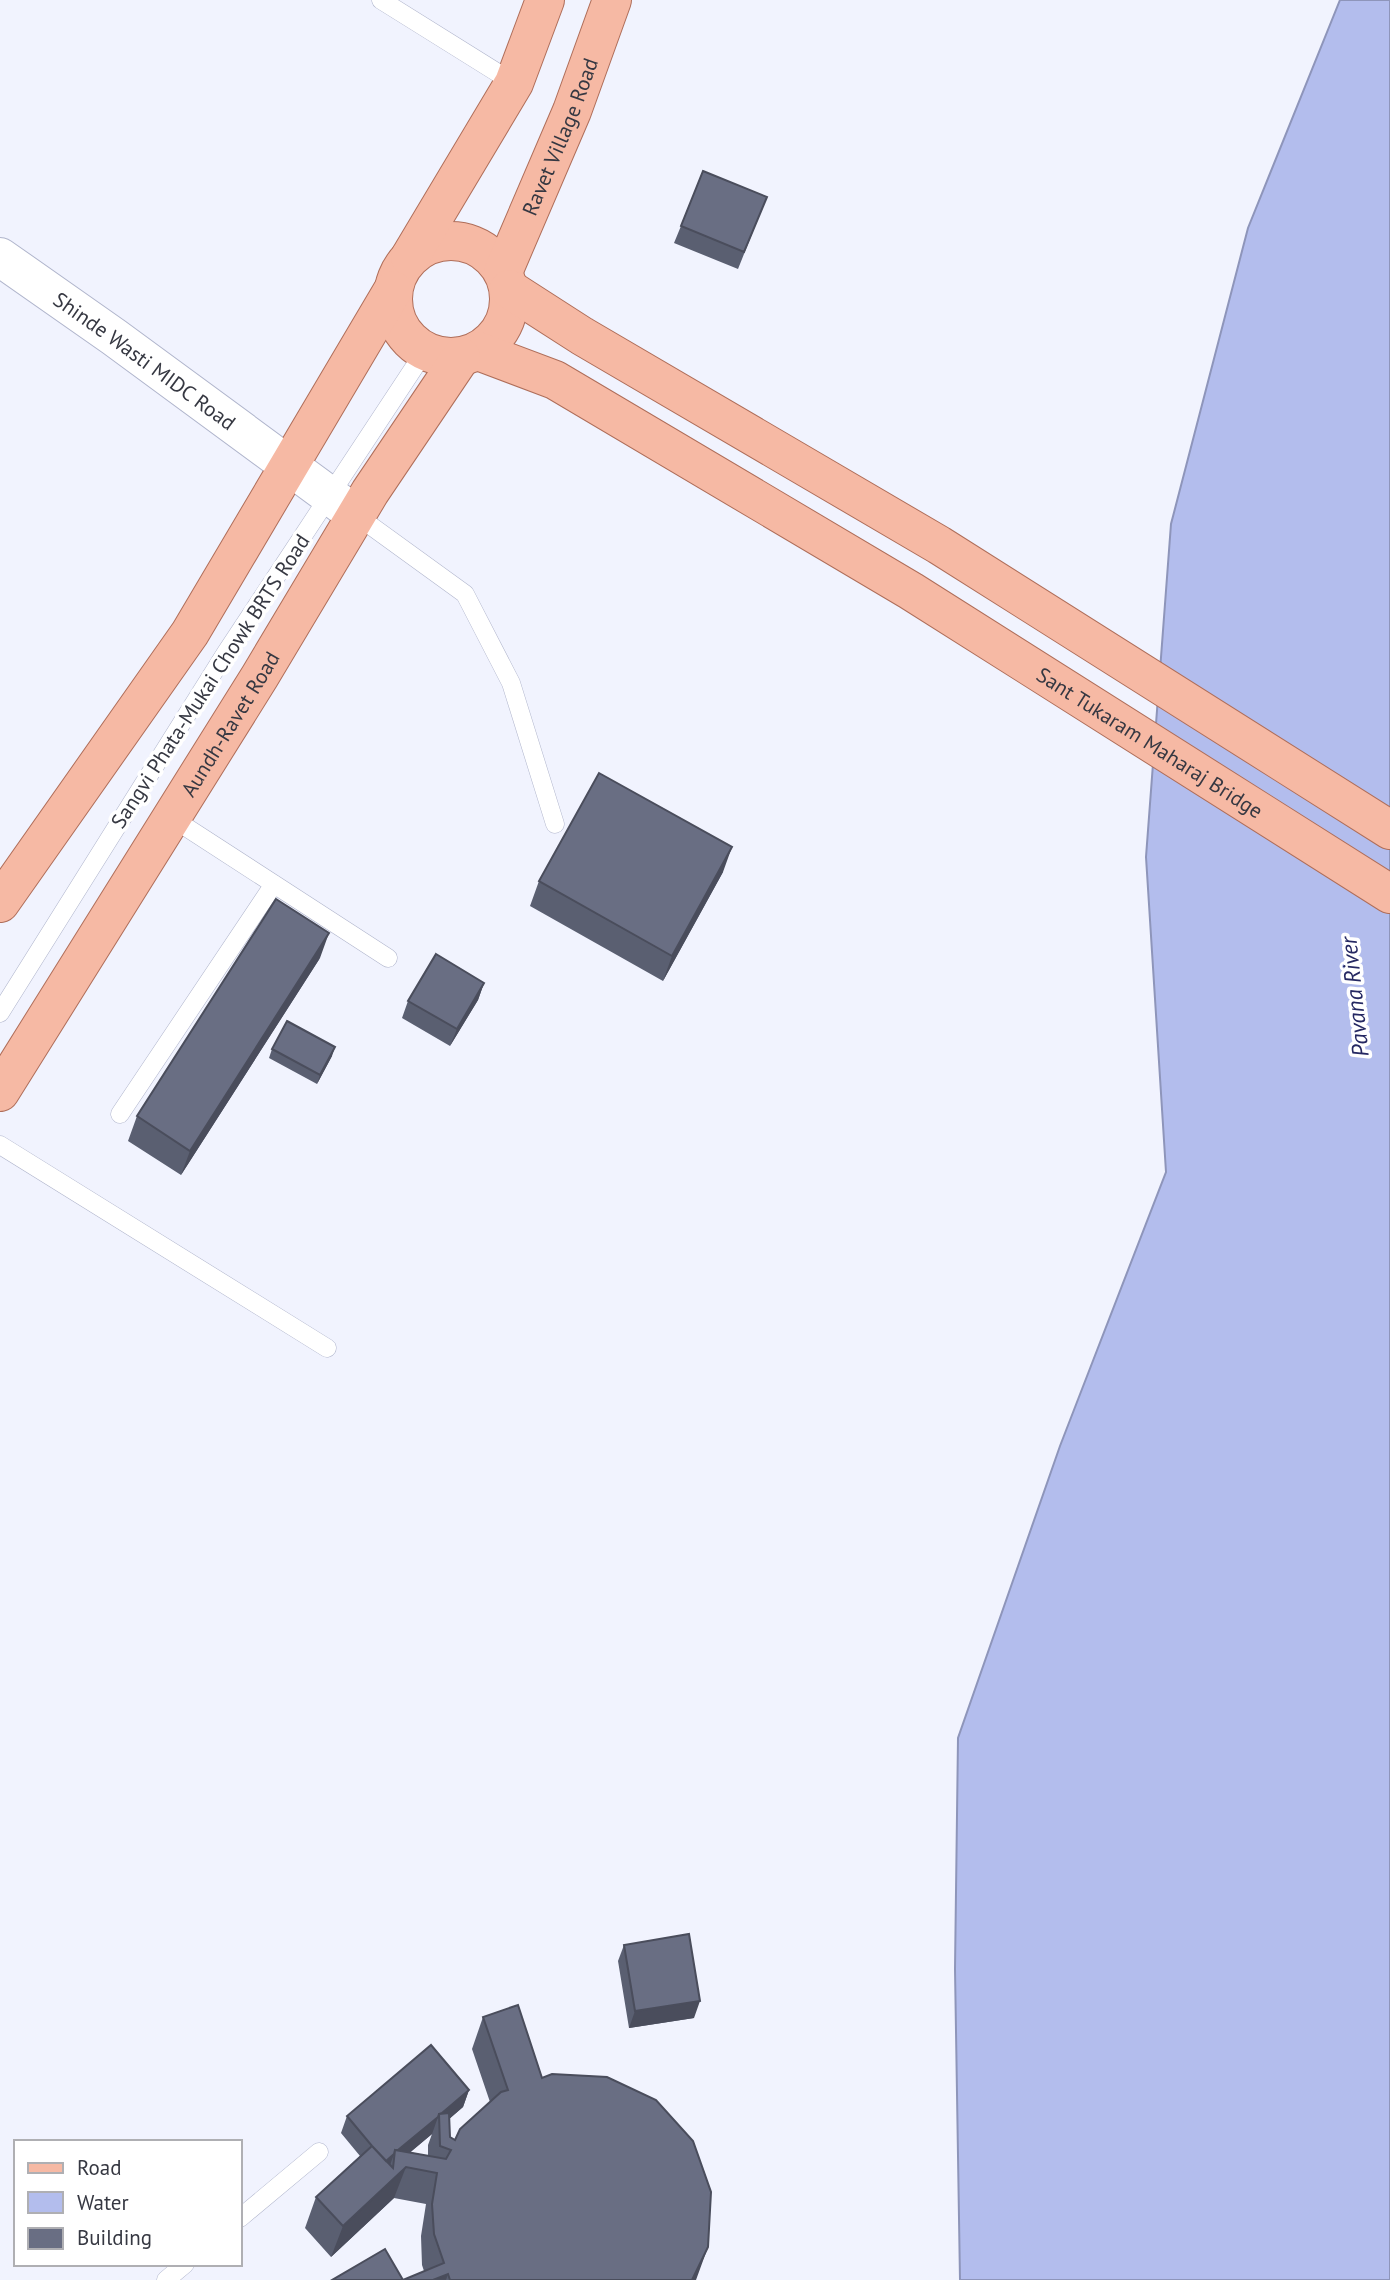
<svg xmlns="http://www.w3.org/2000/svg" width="1390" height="2280" viewBox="0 0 1390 2280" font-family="'PT Sans',sans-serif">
  <rect width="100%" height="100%" fill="#f1f3fe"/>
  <path fill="#b3bded" stroke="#8e95ba" stroke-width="2" d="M1340,0H1390V2280H960L955,1969L958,1738L1060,1446L1166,1172L1146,857L1171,524L1248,228Z"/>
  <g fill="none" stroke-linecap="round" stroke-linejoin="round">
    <defs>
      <path id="service" d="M381,0L514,83
        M356,515L465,594L511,683L555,824
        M172,818L388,958
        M0,1013L225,654L425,351
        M120,1114L274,884
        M0,1145L327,1348
        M240,2218L319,2152
        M166,2280L185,2264"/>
      <g id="tertiary">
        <path id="s1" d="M0,257L114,337L356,515"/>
      </g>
      <g id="primary">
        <circle cx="451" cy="299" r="58"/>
        <path d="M410,257L514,83L545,0"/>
        <path id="s2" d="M503,272L572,111L612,0"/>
        <path d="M509,289L582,336L939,545L1390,830"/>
        <path id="s3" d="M478,351L555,380L911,591L1390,894"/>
        <path d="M0,903L190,633L393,290"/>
        <path id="s4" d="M0,1092L260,676L370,492L461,357"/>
      </g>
    </defs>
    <use href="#service" stroke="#b0b5cc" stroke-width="19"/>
    <use href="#tertiary" stroke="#b0b5cc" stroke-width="40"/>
    <use href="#primary" stroke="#af6e5a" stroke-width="40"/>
    <use href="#service" stroke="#fff" stroke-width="18"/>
    <use href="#tertiary" stroke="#fff" stroke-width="38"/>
    <use href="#primary" stroke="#f6b9a4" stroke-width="38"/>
  </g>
  <path fill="#5a5f71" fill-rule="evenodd" d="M760,214L738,269L674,243L681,226Z
    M723,872L663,981L530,906L539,881Z
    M320,958L181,1175L128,1141L137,1116Z
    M484,983L478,1000L450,1046L402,1018L408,1001Z
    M272,1049L332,1056L317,1084L269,1058Z
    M624,1945L694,2018L629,2028L618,1961Z
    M483,2017L542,2078L696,2280H332H403L424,2271L422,2265L421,2236L426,2204L394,2198L331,2257L305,2228L316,2197L360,2156L341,2133L347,2116L469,2090L463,2107L449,2119L450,2137L455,2140L490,2102L472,2049ZM432,2134L428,2145V2156L410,2152Z"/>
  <path fill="#4a4d5c" d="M732,847L723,872L663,981L672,956Z
    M329,933L320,958L181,1175L190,1151Z
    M484,983L478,1000L450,1046L457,1029Z
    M335,1047L332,1056L317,1084L320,1075Z
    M700,2001L694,2018L629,2028L635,2011Z
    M469,2090L463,2107L440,2127L439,2116Z
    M438,2117L432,2134L393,2167L395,2153Z
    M394,2154L388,2171L385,2162Z
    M406,2167L394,2198L331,2257L343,2226Z
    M708,2247L696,2280H692Z
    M448,2274L446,2280H433Z"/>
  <path fill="#696e83" stroke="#4a4d5c" stroke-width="2" d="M703,171L767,197L744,252L681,226Z
    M599,773L732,847L672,956L539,881Z
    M276,899L329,933L190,1151L137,1116Z
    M436,954L484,983L457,1029L408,1001Z
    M287,1021L335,1047L320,1075L272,1049Z
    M689,1934L700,2001L635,2011L624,1945Z
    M518,2005L542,2078L552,2074L607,2077L656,2100L693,2141L711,2192L708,2247L692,2280H450L448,2274L433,2280H332L385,2249L403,2280L444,2263L434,2234L432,2204L437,2173L406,2167L343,2226L316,2197L372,2146L393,2168L395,2150L446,2159L451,2150L440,2146L439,2114L449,2113L450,2137L455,2140L460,2129L501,2092L508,2090L483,2017Z
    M431,2045L469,2090L442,2113L439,2114L438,2117L398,2150H395L394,2154L386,2161L372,2146L347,2116Z"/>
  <g text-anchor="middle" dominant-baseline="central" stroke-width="7" stroke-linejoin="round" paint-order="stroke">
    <g font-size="21" fill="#363842" stroke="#fff">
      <text stroke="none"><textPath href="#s2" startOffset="147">Ravet Village Road</textPath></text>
      <text stroke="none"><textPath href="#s1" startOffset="178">Shinde Wasti MIDC Road</textPath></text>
      <text transform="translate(210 681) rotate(-57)">Sangvi Phata-Mukai Chowk BRTS Road</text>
      <text stroke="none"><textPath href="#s4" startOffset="434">Aundh-Ravet Road</textPath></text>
      <text stroke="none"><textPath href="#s3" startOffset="779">Sant Tukaram Maharaj Bridge</textPath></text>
    </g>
    <g font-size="23" font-style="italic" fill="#252862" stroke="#fff">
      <text transform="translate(1354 997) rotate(-96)">Pavana River</text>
    </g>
  </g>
  <rect x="14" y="2140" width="228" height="126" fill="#ffffff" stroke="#afafb3" stroke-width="2"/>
  <rect x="28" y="2163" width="35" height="10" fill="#f6b9a4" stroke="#afafb3" stroke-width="2"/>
  <text x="77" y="2175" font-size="21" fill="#363842">Road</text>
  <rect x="28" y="2192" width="35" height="21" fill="#b3bded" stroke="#afafb3" stroke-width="2"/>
  <text x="77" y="2210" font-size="21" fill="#363842">Water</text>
  <rect x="28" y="2228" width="35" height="21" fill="#696e83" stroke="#afafb3" stroke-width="2"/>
  <text x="77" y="2245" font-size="21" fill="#363842">Building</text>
</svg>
